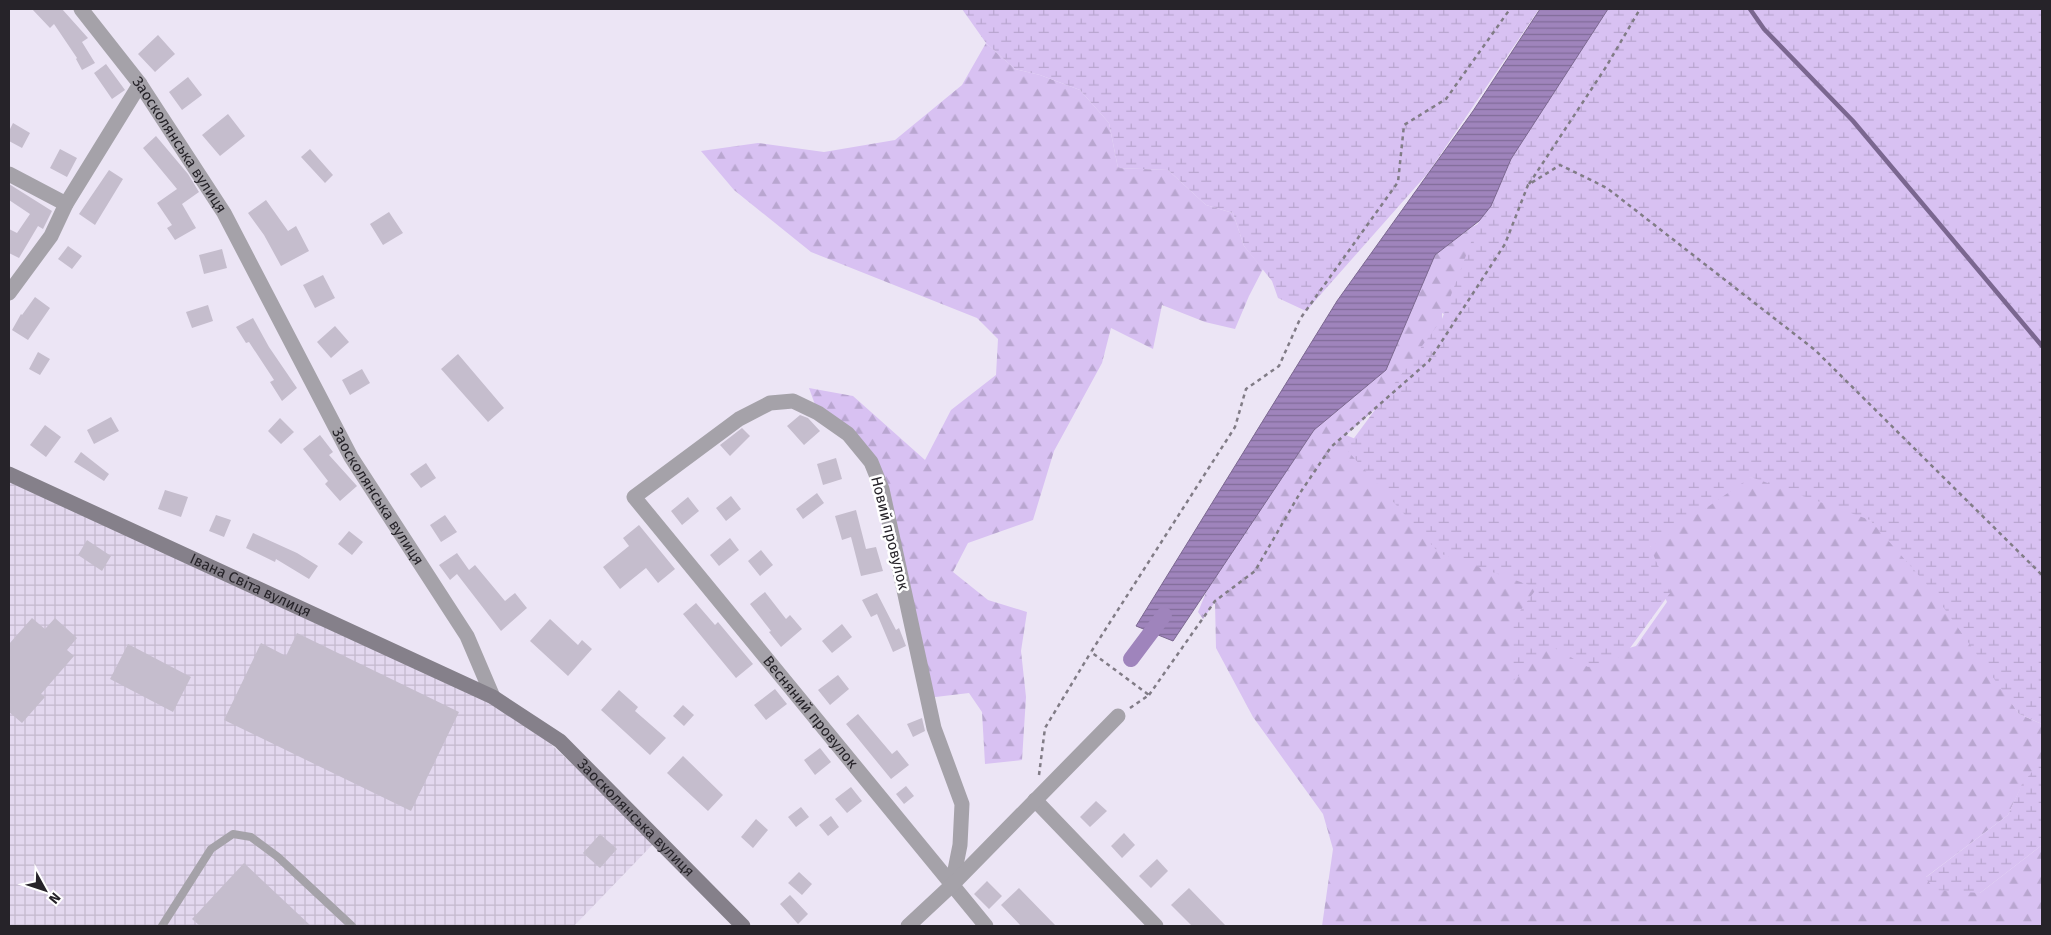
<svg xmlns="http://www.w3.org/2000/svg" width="2051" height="935" viewBox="0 0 2051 935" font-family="'Fira Sans',sans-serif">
  <defs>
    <pattern id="industrial-grid" width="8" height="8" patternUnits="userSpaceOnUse" patternTransform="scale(1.25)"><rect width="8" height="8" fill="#e3d8ef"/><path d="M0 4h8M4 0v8" fill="none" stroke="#c3b9cd"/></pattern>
    <pattern id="forest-firs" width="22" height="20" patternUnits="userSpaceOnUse" patternTransform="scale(1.25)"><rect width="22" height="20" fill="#d8c1f2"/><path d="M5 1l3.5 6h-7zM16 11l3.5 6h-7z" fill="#b9a6d0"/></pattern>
    <pattern id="wetland-marsh" width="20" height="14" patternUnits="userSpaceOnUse" patternTransform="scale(1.25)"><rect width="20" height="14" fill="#d8c1f2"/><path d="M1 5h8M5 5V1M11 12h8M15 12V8" fill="none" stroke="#b9a6d0"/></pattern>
    <pattern id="water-rules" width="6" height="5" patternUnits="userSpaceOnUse" patternTransform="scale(1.25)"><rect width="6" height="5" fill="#9f84bc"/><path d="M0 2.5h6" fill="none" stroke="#816c99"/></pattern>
  </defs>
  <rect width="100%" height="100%" fill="#ece5f5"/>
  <path fill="url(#industrial-grid)" d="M9,482L493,697L539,733L655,842L574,926H9Z"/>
  <path fill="url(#forest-firs)" d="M986,43L1015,69L1040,75L1080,90L1109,123L1118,168L1168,170L1206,205L1233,213L1244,246L1263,269L1249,296L1235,329L1205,322L1162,305L1153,349L1111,328L1102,363L1054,451L1033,520L968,543L953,572L988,600L1027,612L1021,651L1026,697L1022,760L985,764L982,712L969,693L927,698L882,489L857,445L818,413L809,388L853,396L925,460L951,410L996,375L998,339L977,318L811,252L734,190L701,151L758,143L824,152L895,140L962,85Z
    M1494,216L1456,320L1442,313V324L1429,361L1346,435L1377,448L1505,546L1591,659L1636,646L1667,602L1646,553L1686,494L1751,477L1852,501L1936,588L2019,714L2042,724V779L2022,785L2008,815L1926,877L1980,893L2042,845V926H1322L1333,849L1323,814L1253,717L1216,648L1215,602L1203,619L1198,612L1207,590L1314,430L1386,370L1435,255L1472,227Z"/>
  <path fill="url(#wetland-marsh)" d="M962,9H1539L1428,173L1306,311L1278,298L1272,281L1244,246L1233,213L1206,205L1168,170L1118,168L1109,123L1080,90L1040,75L1015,69L986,43Z
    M1608,9H2042V724L2019,714L1929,587L1870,520L1751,477L1650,547L1670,593L1625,655L1588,667L1551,646L1512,682V622L1537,588L1439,553L1346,449L1442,319L1479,221L1493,200L1511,159Z
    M2042,760V845L1980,893L1936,890L1925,878L2008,815L2022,784Z"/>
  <path fill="url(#water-rules)" stroke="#7b6790" d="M1540,9H1608L1511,159L1491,206L1479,221L1435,255L1386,370L1314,430L1173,641L1136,626L1337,301L1473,111Z"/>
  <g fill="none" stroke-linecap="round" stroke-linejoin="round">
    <path stroke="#7b6790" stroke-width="4.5" d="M1750,9L1764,29L1853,121L2042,346"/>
    <path stroke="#9f84bc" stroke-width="16" d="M1131,659L1164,615"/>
  </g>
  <path fill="#c5bdcd" d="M32,9H62L88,38L82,42L95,63L82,70L76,59L77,58L54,24L50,28Z
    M158,35L175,54L155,72L138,54Z
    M106,64L125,90L112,99L94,73Z
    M188,77L202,95L182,110L169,92Z
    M228,114L245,136L220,156L202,135Z
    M13,123L30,133L22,148L9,141V131Z
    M156,136L188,174L199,192L182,204L196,228L175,240L167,228L172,225L157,203L177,189L143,148Z
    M60,149L77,158L67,177L50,168Z
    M310,149L333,175L325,183L301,157Z
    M109,170L123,179L95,225L79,214Z
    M9,184L52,211L43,229L38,226L19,258L9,253V229L17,233L30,214L9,200Z
    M266,200L288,231L296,226L309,251L281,266L264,235L248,213Z
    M389,212L403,233L383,245L370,224Z
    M68,246L82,256L72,269L58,259Z
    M222,249L227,268L204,274L199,255Z
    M323,275L335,298L315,308L303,285Z
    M35,297L50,308L28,340L12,330L21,314L22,315Z
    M208,305L213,321L192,328L186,312Z
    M253,318L269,347L297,388L282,401L270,382L274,380L249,342L246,343L236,327Z
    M335,326L349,342L331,358L317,342Z
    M38,352L50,359L40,375L29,369Z
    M458,354L504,408L488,422L441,369Z
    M362,369L370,383L350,395L342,380Z
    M800,415L808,418L820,431L804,445L787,426Z
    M111,417L119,431L94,444L87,430Z
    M280,418L294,432L281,444L268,431Z
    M45,425L61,437L46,457L30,445Z
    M742,428L750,436L730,456L720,445Z
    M320,435L333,452L329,455L357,486L340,501L325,484L328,481L303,449Z
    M81,452L109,474L104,481L74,462Z
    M836,458L842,479L823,485L817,464Z
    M426,463L436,478L421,488L410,474Z
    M165,490L188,497L181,517L158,509Z
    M817,493L824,503L803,519L796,509Z
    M731,496L741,509L726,521L716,508Z
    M688,497L699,511L682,525L671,511Z
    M856,510L866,549L876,547L883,571L861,576L851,537L842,540L835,516Z
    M216,515L231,520L224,537L209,531Z
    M445,515L457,532L441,542L430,525Z
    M639,525L675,569L658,583L646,568L620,589L603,567L629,546L623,538Z
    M349,531L363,542L352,555L338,544Z
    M253,533L297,553L318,566L309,579L276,559L275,562L246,548Z
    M730,538L739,550L719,566L710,555Z
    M87,540L111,556L102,571L78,555Z
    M761,550L773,565L760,576L748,561Z
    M457,553L469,570L475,565L505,601L515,593L527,608L501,631L457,574L450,580L439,565Z
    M765,592L786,619L790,615L802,629L781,647L769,632L771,631L750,604Z
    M877,593L896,630L899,628L906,646L893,652L877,614L871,617L862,600Z
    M696,603L715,625L718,622L753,664L736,678L683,614Z
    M32,618L45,629L55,618L77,638L67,650L74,656L41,694L45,697L22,723L9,712V644Z
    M550,619L578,645L582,640L592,649L568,676L530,641Z
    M842,624L852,637L832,653L822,641Z
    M297,633L459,712L411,811L224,720L261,643L286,656Z
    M128,644L191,677L173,712L110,679Z
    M838,675L849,689L830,705L818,690Z
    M775,689L787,704L766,720L754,705Z
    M619,690L638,707L635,711L666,738L650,755L601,710Z
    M683,705L694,715L684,726L673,716Z
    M858,714L892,754L897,750L909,765L891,779L846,724Z
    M922,718L925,731L913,737L907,724Z
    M820,748L831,762L815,775L804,760Z
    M683,756L723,795L708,811L667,773Z
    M906,786L914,796L904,804L896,794Z
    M851,787L862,801L847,813L835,799Z
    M1096,801L1107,811L1090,827L1080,817Z
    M801,807L809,817L796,827L788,817Z
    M831,816L839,827L828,836L819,825Z
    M756,819L768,830L753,848L741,837Z
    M1124,833L1135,845L1122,858L1111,846Z
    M600,834L617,849L600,868L583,853Z
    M1157,859L1168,871L1151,888L1139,876Z
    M244,863L311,926H200L192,919Z
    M799,872L812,884L802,895L788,883Z
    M987,881L1002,896L989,909L974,894Z
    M1019,888L1056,926H1021L1001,905Z
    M1189,888L1226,926H1192L1171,905Z
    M790,895L808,914L798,924L780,904Z"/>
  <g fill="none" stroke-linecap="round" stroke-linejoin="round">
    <path stroke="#817c86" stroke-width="2.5" stroke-dasharray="4 4" stroke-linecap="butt" d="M1529,184L1606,67L1640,9
      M1149,695L1215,601L1255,571L1300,493L1331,447L1429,361L1505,244L1528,185L1560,165L1607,188L1815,350L2042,575
      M1130,708L1149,695L1091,652L1235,427L1246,389L1279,366L1300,319L1398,182L1404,125L1446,99L1510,9
      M1039,775L1045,728L1091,652"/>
    <path stroke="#a5a2a9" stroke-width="8" d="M162,926L211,849L233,834L251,837L278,857L352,926"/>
    <g stroke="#a5a2a9" stroke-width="15">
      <path id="s1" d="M81,9L140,84L224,213L351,457L467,636L493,697"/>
      <path d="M9,174L66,204"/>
      <path d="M9,293L51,236L66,204L140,84"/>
      <path d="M1035,800L1156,926"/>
      <path id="s2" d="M952,885L960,845L962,804L934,728L882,489L871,462L848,434L818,413L793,401L770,403L739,419L634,497L986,926"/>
      <path d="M908,926L952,885L1118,716"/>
    </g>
    <path stroke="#85808a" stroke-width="15" id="s3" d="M9,474L493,697L560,741L743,926"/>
  </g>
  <g text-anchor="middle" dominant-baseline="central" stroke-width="5" stroke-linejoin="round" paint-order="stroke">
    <g font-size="15" fill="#262329" stroke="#fff">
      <text stroke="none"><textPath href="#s1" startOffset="168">Заосколянська вулиця</textPath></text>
      <text stroke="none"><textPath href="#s1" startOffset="572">Заосколянська вулиця</textPath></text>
      <text transform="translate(890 533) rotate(76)">Новий провулок</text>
      <text stroke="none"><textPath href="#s3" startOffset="266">Івана Світа вулиця</textPath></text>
      <text stroke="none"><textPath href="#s2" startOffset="1004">Весняний провулок</textPath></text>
      <text stroke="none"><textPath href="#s3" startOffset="721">Заосколянська вулиця</textPath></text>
    </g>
  </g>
  <rect width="2051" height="935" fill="none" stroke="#262329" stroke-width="20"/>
  <g transform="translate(45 890) rotate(130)" stroke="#ffffff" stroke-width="4" paint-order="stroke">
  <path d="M0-4L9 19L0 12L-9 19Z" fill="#262329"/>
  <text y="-8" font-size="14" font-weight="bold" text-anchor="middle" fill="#262329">N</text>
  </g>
</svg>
